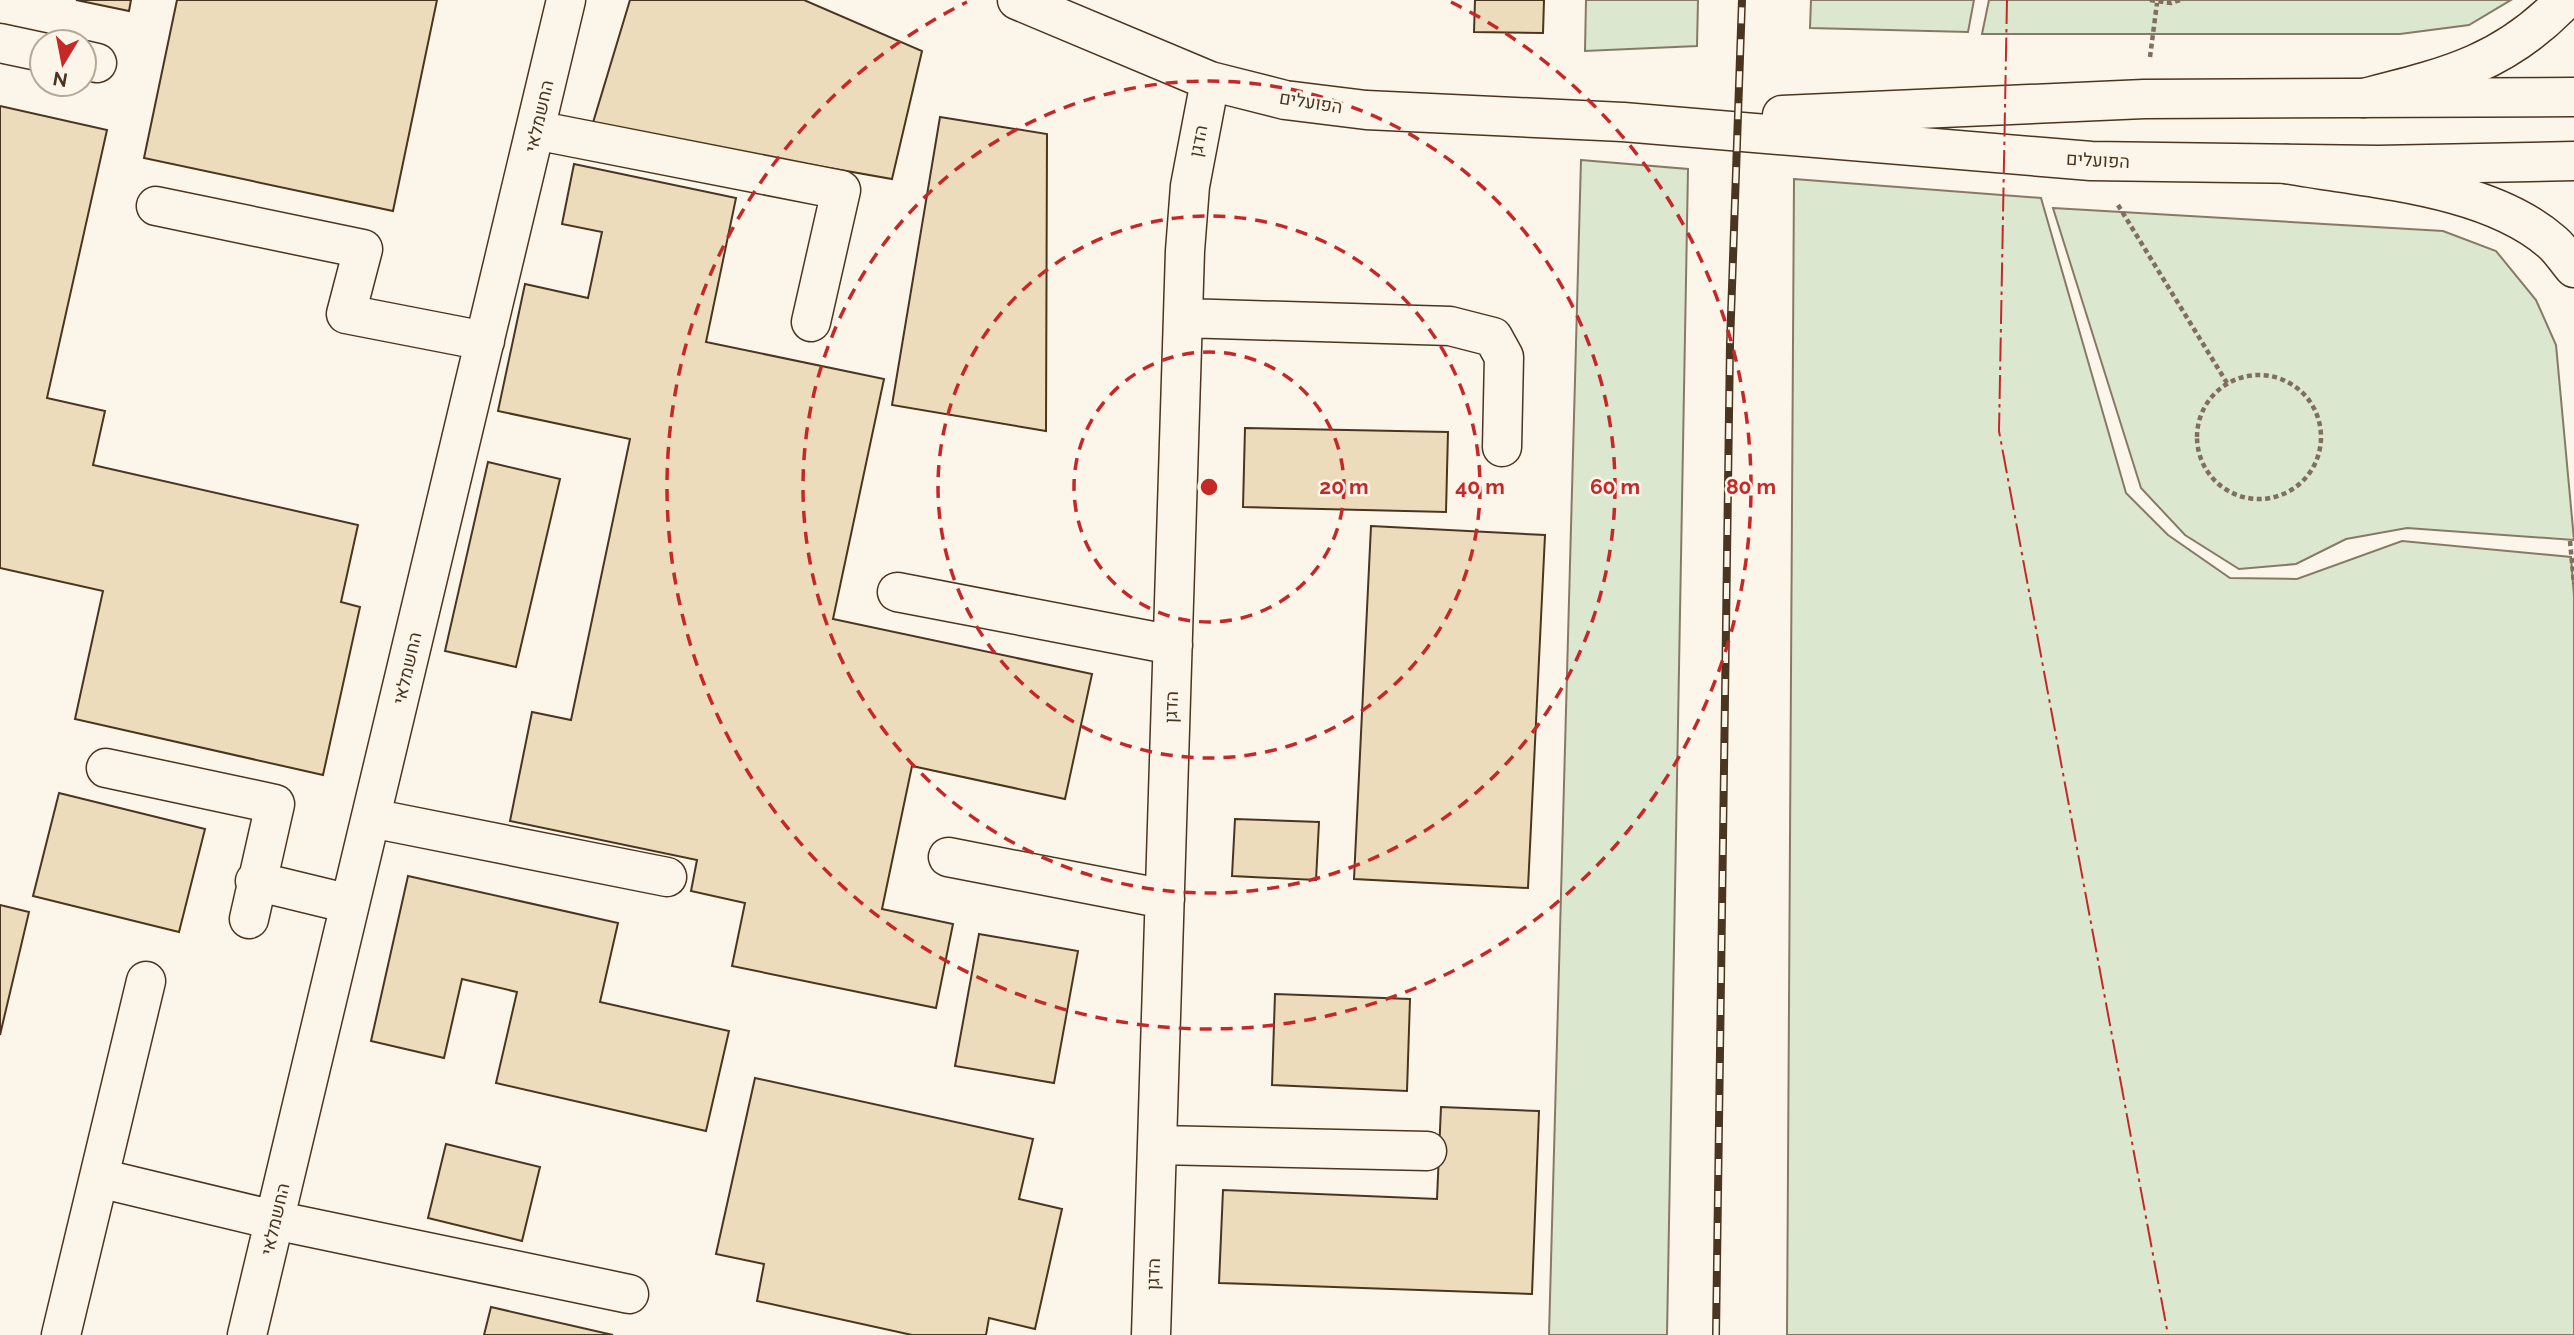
<svg xmlns="http://www.w3.org/2000/svg" width="2574" height="1335" viewBox="0 0 2574 1335" font-family="Raleway,Heebo,sans-serif">
  <rect width="100%" height="100%" fill="#fbf6e9"/>
  <path fill="#dce7d0" stroke="#887966" stroke-width="2" d="M1586,0H1698L1697,46L1585,51Z
    M1811,0H1974L1968,32L1810,28Z
    M1989,0H2511L2469,25L2400,34H1982Z
    M1581,160L1688,169L1667,1335H1549Z
    M1794,179L2041,198L2126,493L2168,535L2230,578L2297,579L2402,541L2571,557L2574,596V1335H1787Z
    M2053,208L2443,231L2496,251L2536,300L2556,345L2574,540L2407,528L2346,539L2296,564L2239,569L2185,535L2141,488Z"/>
  <path fill="#ecdcbc" stroke="#4a3520" stroke-width="2" d="M76,0H131L129,11Z
    M177,0H437L393,211L144,158Z
    M630,0H804L922,51L892,179L592,126Z
    M1475,0H1544L1543,33L1474,32Z
    M0,106L107,130L47,398L105,411L93,465L358,525L341,602L360,607L323,775L75,719L103,591L0,568Z
    M940,117L1047,134L1046,431L892,405Z
    M574,164L736,198L706,342L884,379L833,619L1092,674L1065,799L912,766L882,909L953,924L936,1008L732,966L745,903L691,891L697,860L510,821L532,712L571,720L630,439L498,411L525,284L588,298L602,232L562,224Z
    M1245,428L1448,432L1446,512L1243,507Z
    M488,462L560,479L516,667L445,651Z
    M1371,526L1545,535L1528,888L1354,879Z
    M59,793L205,829L179,932L33,896Z
    M1235,819L1319,822L1316,880L1232,876Z
    M408,876L618,923L600,1002L729,1031L706,1131L496,1083L517,992L462,979L444,1058L371,1041Z
    M0,905L29,912L0,1035Z
    M979,934L1078,951L1054,1083L955,1066Z
    M1275,994L1410,999L1407,1091L1272,1085Z
    M755,1078L1033,1139L1019,1199L1062,1209L1035,1329L989,1318L986,1335H912L757,1301L764,1264L716,1254Z
    M1441,1107L1539,1111L1532,1294L1219,1283L1223,1190L1437,1199Z
    M446,1144L540,1167L522,1241L428,1218Z
    M491,1307L613,1335H484Z"/>
  <g fill="none" stroke-linecap="round" stroke-linejoin="round">
    <defs>
      <path id="minor" d="M1017,0L1210,81L1285,100L1366,110L1623,122L2091,161L2378,165L2574,161
        M0,43L42,52
        M84,60L97,63
        M1782,115L2144,99L2574,97
        M535,130L841,190L811,322
        M156,206L363,249L346,314L485,341
        M1183,318L1450,326L1493,337L1504,357L1502,447
        M897,592L1173,645
        M106,768L275,804L249,919
        M371,818L667,877
        M948,857L1165,899
        M255,881L350,904
        M1157,1145L1427,1151
        M99,1178L274,1220L629,1294
        M61,1335L146,981
        M247,1335L566,0
        M1151,1335L1185,251L1190,186L1210,81"/>
      <path id="major" d="M2364,98C2447,77 2504,64 2565,0
        M2286,164C2368,179 2488,185 2553,243C2561,250 2567,260 2574,268"/>
    </defs>
    <use href="#minor" stroke="#4a3520" stroke-width="41"/>
    <use href="#major" stroke="#4a3520" stroke-width="41"/>
    <path stroke="#7f6f5c" stroke-width="4.5" stroke-dasharray="5 3.5" stroke-linecap="butt" d="M2150,0L2171,3L2180,0
      M2150,57L2157,3
      M2118,205L2227,383
      M2197 437a62 62 0 1 1 124 0a62 62 0 1 1-124 0Z
      M2570,541L2574,584"/>
    <use href="#minor" stroke="#fbf6e9" stroke-width="38"/>
    <use href="#major" stroke="#fbf6e9" stroke-width="38"/>
    <defs>
      <path id="rail" d="M1716,1335L1730,344L1742,0"/>
    </defs>
    <use href="#rail" stroke="#4a3520" stroke-width="8"/>
    <use href="#rail" stroke="#fbf6e9" stroke-width="5" stroke-dasharray="16" stroke-linecap="butt"/>
    <path stroke="#c62828" stroke-width="2" stroke-dasharray="24 5 3.5 5" stroke-linecap="butt" d="M2007,0L1999,431L2168,1335"/>
  </g>
  <g fill="none" stroke="#c62828" stroke-width="3.5" stroke-dasharray="12 9">
    <circle cx="1209" cy="487" r="135"/>
    <circle cx="1209" cy="487" r="271"/>
    <circle cx="1209" cy="487" r="406"/>
    <path d="M1451 2A542 542 0 1 1 967 2"/>
  </g>
  <g text-anchor="middle" dominant-baseline="central" stroke-width="5" stroke-linejoin="round" paint-order="stroke">
    <g font-size="18" fill="#4a3520" stroke="#fbf6e9">
      <text transform="translate(1311 102) rotate(9)">הפועלים</text>
      <text transform="translate(539 116) rotate(-77)">החשמלאי</text>
      <text transform="translate(1198 141) rotate(-79)">הדגן</text>
      <text transform="translate(2098 160) rotate(3)">הפועלים</text>
      <text transform="translate(407 668) rotate(-77)">החשמלאי</text>
      <text transform="translate(1171 707) rotate(-88)">הדגן</text>
      <text transform="translate(275 1219) rotate(-77)">החשמלאי</text>
      <text transform="translate(1153 1274) rotate(-88)">הדגן</text>
    </g>
  </g>
  <circle cx="1209" cy="487" r="10" fill="#c62828" stroke="#fbf6e9" stroke-width="3.5"/>
  <g font-size="21" text-anchor="middle" font-weight="bold" fill="#c62828" stroke="#fbf6e9" stroke-width="5" stroke-linejoin="round" paint-order="stroke">
    <text x="1344" y="494">20 m</text>
    <text x="1480" y="494">40 m</text>
    <text x="1615" y="494">60 m</text>
    <text x="1751" y="494">80 m</text>
  </g>
  <g transform="translate(63 63) rotate(190)"><circle r="33" fill="#fbf6e9" stroke="#b4a999" stroke-width="2"/>
  <path d="M0-5L12 26L0 18L-12 26Z" fill="#c62828"/>
  <text y="-10" font-size="19" font-weight="bold" text-anchor="middle" fill="#4a3520">N</text>
  </g>
</svg>
